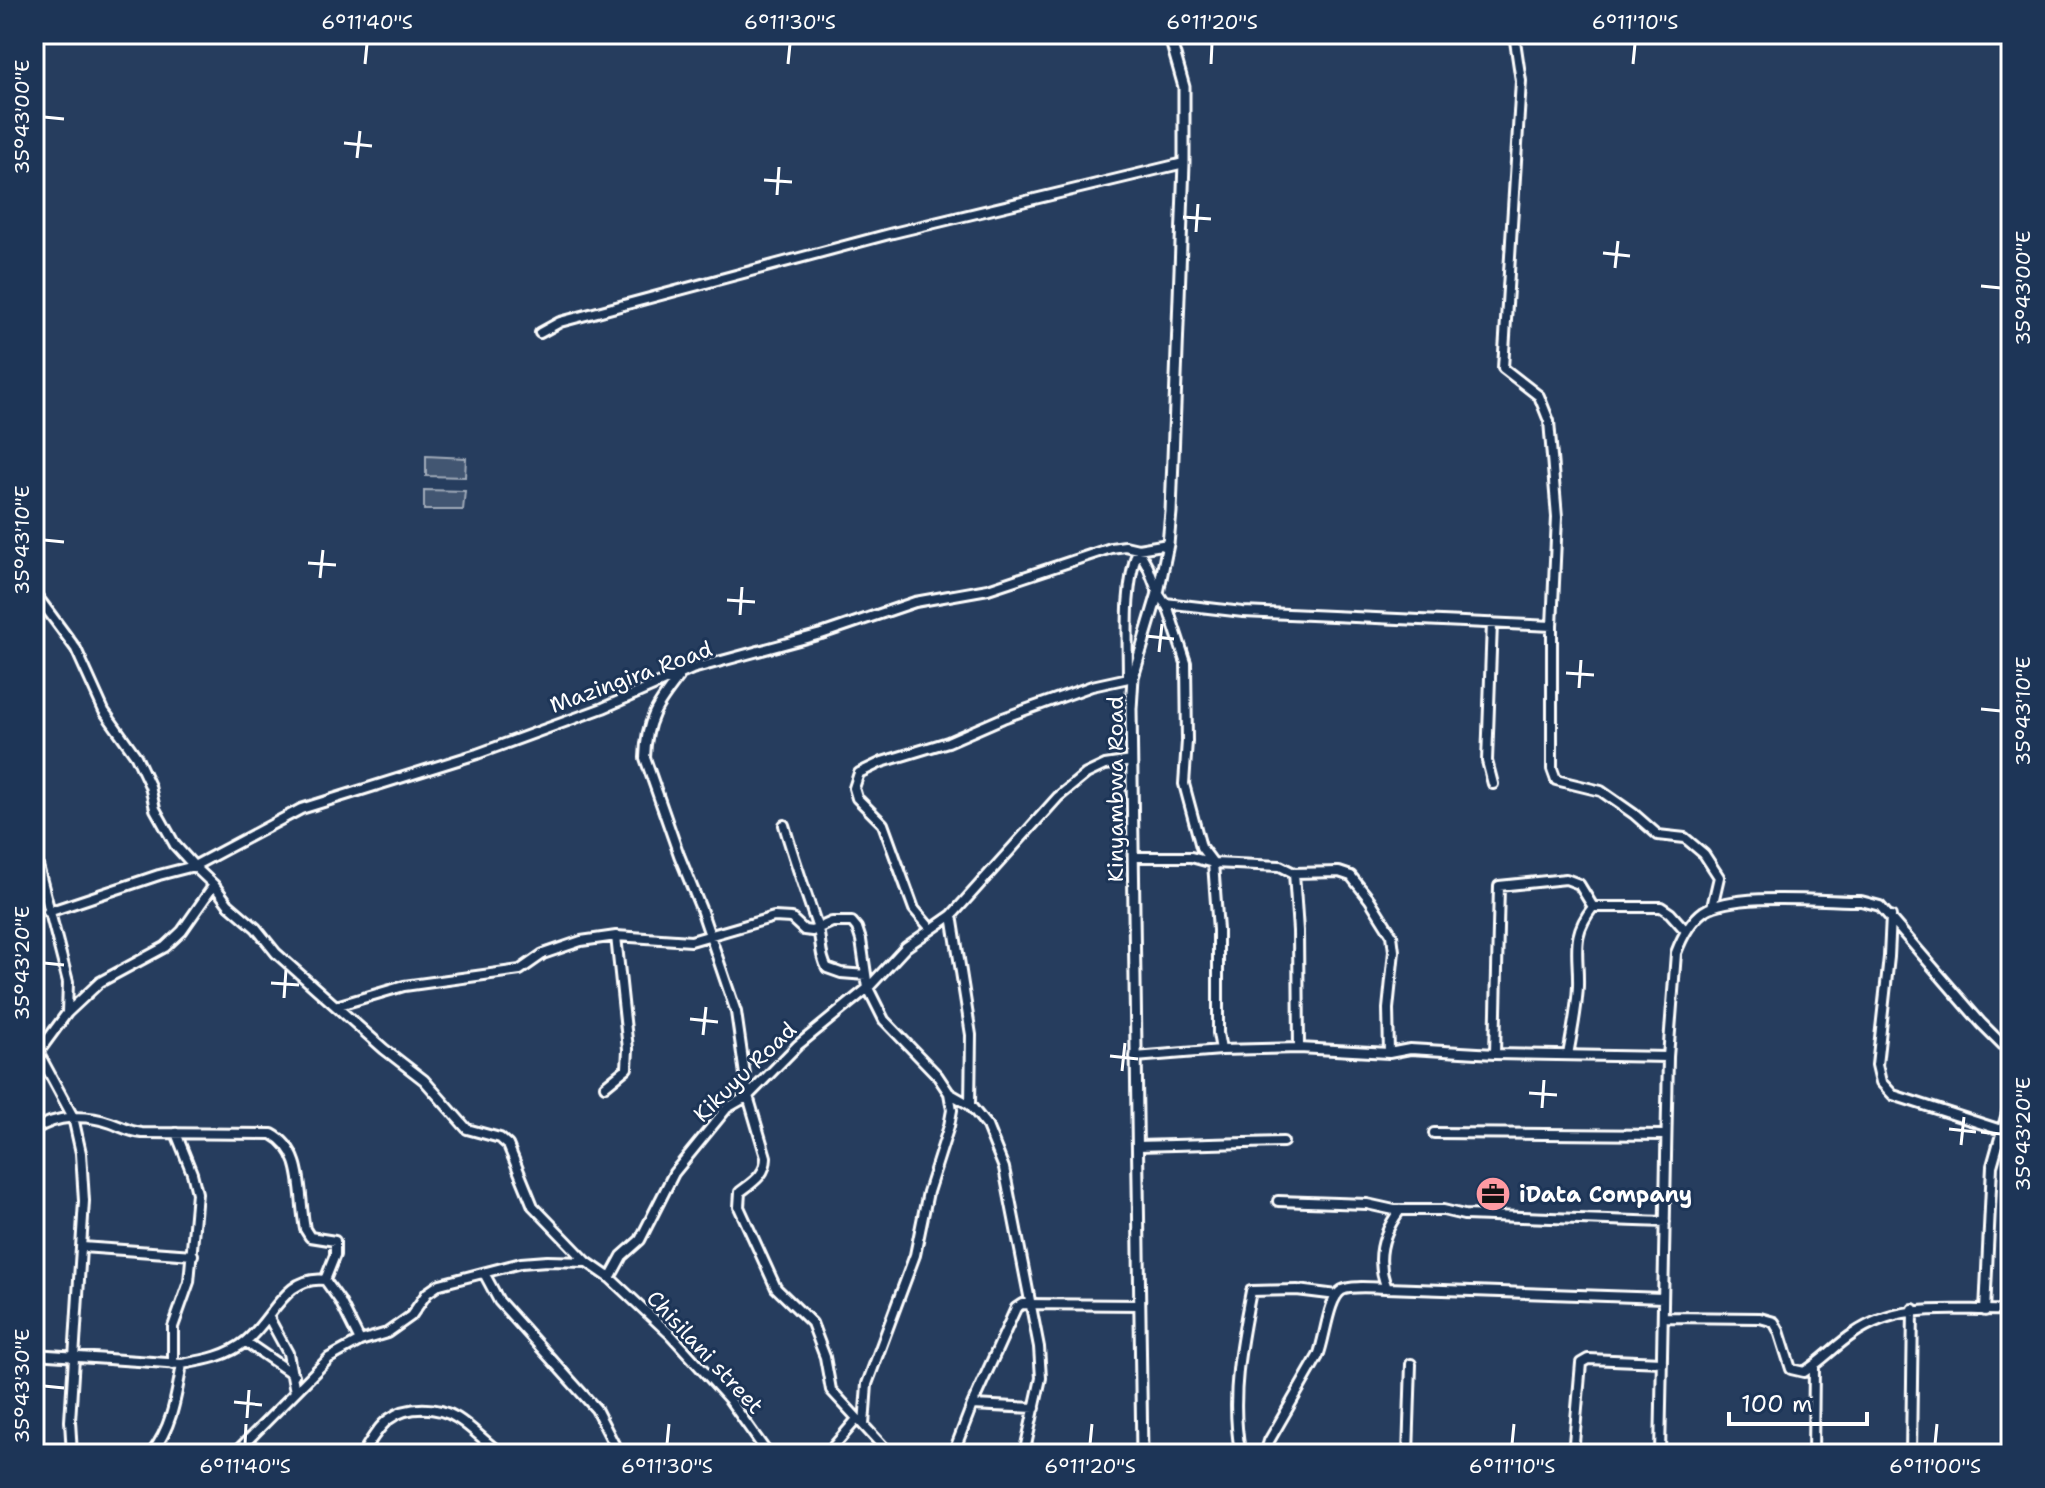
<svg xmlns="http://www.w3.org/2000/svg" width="2045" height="1488" viewBox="0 0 2045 1488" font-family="'Shantell Sans',sans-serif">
  <rect width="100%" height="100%" fill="#263d5e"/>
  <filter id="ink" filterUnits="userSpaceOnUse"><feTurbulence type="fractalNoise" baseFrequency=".0125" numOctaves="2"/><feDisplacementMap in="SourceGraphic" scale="16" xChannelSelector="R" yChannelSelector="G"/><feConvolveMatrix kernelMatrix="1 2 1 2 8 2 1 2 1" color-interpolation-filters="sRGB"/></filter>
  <g filter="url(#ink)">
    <path fill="#425672" stroke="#a0aab8" stroke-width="2" d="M426,456L466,458L465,477L426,476Z
      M424,490L465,491L463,510H424Z"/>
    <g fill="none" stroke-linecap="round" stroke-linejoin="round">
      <defs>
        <path id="minor" d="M1514,34L1521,81L1503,368L1539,396L1549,421L1557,517L1552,626V769L1556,780L1601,791L1634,814L1658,835L1685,838L1704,854L1719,877L1712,907
          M540,333L560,322L893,233L1184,163
          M34,592L76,649L104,711L136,756L150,786L155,809L175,845L194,866L301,809L477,754L603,708L692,669L821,634L915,602L988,589L1111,548L1125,546L1138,549L1148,567L1158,593L1168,608L1186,663L1187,741L1184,784L1201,847L1213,863L1218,930V1033L1221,1050
          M1165,603L1243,612L1552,626
          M1492,623L1487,761L1493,784
          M679,677C657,705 646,720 645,758L679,855L701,909L736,1012L748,1096L766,1157C766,1175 753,1182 740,1192L739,1207L776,1288L812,1323L825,1357L831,1390L890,1454
          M1128,678C1128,637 1124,589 1138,549L1168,544
          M784,825C794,859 806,893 817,926C822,941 819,955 827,968L841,973L866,975
          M34,850L68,982L67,1013L34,1058
          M1133,857H1191L1213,863L1280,866L1294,873L1298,931L1299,1048
          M1294,873L1339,872L1351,876L1370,900L1392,935L1394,951L1388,1009L1389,1053
          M48,912L159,875L194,866L214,885L228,904L256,928L276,953L384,1049L424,1080L467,1129L500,1138L508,1145L533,1206L587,1262
          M952,915L971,1035L970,1105
          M1891,916L1889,957L1877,1065L1881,1082L1893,1095L2001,1130
          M931,929L914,909L883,824L857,798L854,788L859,773L882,762L948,742L1003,718L1092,686L1133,677
          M336,1006L404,986L520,970L543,954L581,941L616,936L691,941L774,917L791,918L804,930L812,931L832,922H852L857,928L861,940L868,988L884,1020L937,1075L949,1093L952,1110L949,1126L928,1192L915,1255L867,1384L864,1425
          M67,1013L100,982L165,947L182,931L214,885
          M39,1054L73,1117L81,1153L84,1201L70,1421L72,1454
          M1495,1054L1499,886L1566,879L1579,884L1593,907
          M1568,1055C1572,1032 1577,1009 1578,986C1579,953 1570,936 1593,907H1661L1670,913L1686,931
          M1135,1057L1221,1050L1299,1048L1389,1053L1410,1049L1495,1054L1668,1057
          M605,1086L627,1068L628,1049L616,936
          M949,1093L970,1105L987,1126L1004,1168L1039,1347L1041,1378L1024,1454
          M34,1130C57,1115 85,1114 111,1123C122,1127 130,1132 142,1133L272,1134C306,1152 298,1196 305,1229L310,1237L335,1241V1255L325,1280
          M1434,1133L1666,1135
          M1138,1146L1283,1142
          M1278,1201L1367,1204L1394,1210H1443L1464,1215L1665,1222
          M82,1247L193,1255
          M484,1273L499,1301L596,1409L619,1454
          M610,1278L671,1335L729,1399L768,1454
          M1387,1288C1375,1260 1382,1234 1400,1210
          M1985,1311L1992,1166L2011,1099
          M1663,1317L1760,1318L1774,1322L1779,1331L1791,1369L1804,1372C1822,1361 1836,1345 1853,1334C1902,1300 1956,1312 2011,1310
          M269,1318L288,1353L295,1392
          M246,1342L294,1375
          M34,1354L182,1364C205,1360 228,1356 246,1341C273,1319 285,1275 325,1280L340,1301L360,1341
          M173,1364V1327L189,1282L197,1193L192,1173L176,1133
          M972,1405L1035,1408
          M151,1454C172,1427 176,1398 182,1364
          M234,1454L329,1358L360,1341L387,1333L411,1316L427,1293L440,1284L521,1263L547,1261L587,1262L610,1278L622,1256L640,1240L674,1173L727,1108L748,1096L798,1045L868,988L906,947L952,915L1058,797L1086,774L1105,765L1132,761
          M362,1454C370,1442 378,1427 389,1419C408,1405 438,1406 457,1418C473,1428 486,1443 502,1454
          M827,1454L857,1419
          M953,1454L972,1405L1016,1308L1022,1304L1140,1305
          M1252,1454L1240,1450C1230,1398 1241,1342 1251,1291L1297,1290L1337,1295
          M1265,1454L1269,1441L1318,1356C1325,1340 1328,1298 1342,1290C1353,1285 1375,1288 1387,1288L1663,1298
          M1408,1454L1411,1364
          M1573,1454L1581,1363L1588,1359L1662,1362
          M1660,1454L1668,1057L1676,953C1682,937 1690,921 1704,911C1733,892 1824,901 1861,901L1880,906L1981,1023L2011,1053
          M1813,1454L1814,1366
          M1911,1454L1913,1309"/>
        <path id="tertiary" d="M1142,1454L1131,709L1133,677L1158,593L1168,544L1171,512L1184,163V87L1169,34"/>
      </defs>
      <use href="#minor" stroke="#fff" stroke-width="14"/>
      <use href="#tertiary" stroke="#fff" stroke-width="15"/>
      <use href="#minor" stroke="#1d3557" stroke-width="8"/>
      <use href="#tertiary" stroke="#1d3557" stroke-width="9"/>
    </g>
  </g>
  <path fill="none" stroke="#fff" stroke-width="3" d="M365,64L367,44M788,64L790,44M1211,64L1212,44M1633,64L1635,44M44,117L64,119M344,143L372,146M357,158L360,131M764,180L792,182M777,195L779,167M1183,217L1211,219M1196,232L1198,204M1603,253L1630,256M1615,268L1618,241M1981,286L2001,288M44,540L64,542M308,563L336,565M320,578L323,550M727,600L755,602M740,615L742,587M1146,636L1174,639M1159,652L1162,624M1566,673L1594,675M1579,688L1581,660M1981,709L2001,711M44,963L64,965M271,983L299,985M284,998L286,970M690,1019L718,1022M703,1035L706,1007M1110,1056L1138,1059M1122,1071L1125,1043M1529,1093L1557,1095M1542,1108L1544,1080M1949,1129L1976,1132M1981,1132L2001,1134M1961,1145L1964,1117M44,1386L64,1388M234,1402L262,1405M247,1418L249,1390M245,1444L246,1424M667,1444L669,1424M1090,1444L1092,1424M1512,1444L1514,1424M1935,1444L1937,1424"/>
  <defs>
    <symbol id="office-disc" viewBox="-11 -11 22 22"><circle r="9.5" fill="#ff9aa2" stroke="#1d3557"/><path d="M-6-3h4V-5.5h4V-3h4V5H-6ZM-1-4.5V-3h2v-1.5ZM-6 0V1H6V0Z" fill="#111"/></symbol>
  </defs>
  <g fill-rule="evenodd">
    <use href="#office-disc" x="1473" y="1174" width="40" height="40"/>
  </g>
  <g text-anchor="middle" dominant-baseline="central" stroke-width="6" stroke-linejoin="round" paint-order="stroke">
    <g font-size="22" fill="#fff" stroke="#1d3557">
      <text transform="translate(631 677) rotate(-20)">Mazingira Road</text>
      <text transform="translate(1115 789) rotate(-90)">Kinyambwa Road</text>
      <text transform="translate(745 1072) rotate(-44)">Kikuyu Road</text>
      <text transform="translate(705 1352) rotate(47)">Chisilani street</text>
    </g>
    <g font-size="22" font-weight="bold" fill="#fff" stroke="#1d3557" text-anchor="start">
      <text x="1519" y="1194">iData Company</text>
    </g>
  </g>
  <rect width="2045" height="1488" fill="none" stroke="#1d3557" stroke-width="88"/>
  <path d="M1729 1412v12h138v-12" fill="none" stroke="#ffffff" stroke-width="4"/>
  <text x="1741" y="1412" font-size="24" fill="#ffffff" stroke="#1d3557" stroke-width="6" paint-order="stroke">100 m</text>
  <rect x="44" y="44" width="1957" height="1400" fill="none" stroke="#fff" stroke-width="3"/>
  <g font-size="20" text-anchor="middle" fill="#fff">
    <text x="367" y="29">6°11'40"S</text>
    <text x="790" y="29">6°11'30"S</text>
    <text x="1212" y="29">6°11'20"S</text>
    <text x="1635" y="29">6°11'10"S</text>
    <text transform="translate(22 117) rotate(-90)" y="7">35°43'00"E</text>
    <text transform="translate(2023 288) rotate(-90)" y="7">35°43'00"E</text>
    <text transform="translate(22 540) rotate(-90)" y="7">35°43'10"E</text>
    <text transform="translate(2023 711) rotate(-90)" y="7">35°43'10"E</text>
    <text transform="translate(22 963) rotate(-90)" y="7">35°43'20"E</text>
    <text transform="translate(2023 1134) rotate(-90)" y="7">35°43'20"E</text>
    <text transform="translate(22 1386) rotate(-90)" y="7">35°43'30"E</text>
    <text x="245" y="1473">6°11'40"S</text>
    <text x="667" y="1473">6°11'30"S</text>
    <text x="1090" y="1473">6°11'20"S</text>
    <text x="1512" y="1473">6°11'10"S</text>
    <text x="1935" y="1473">6°11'00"S</text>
  </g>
</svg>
